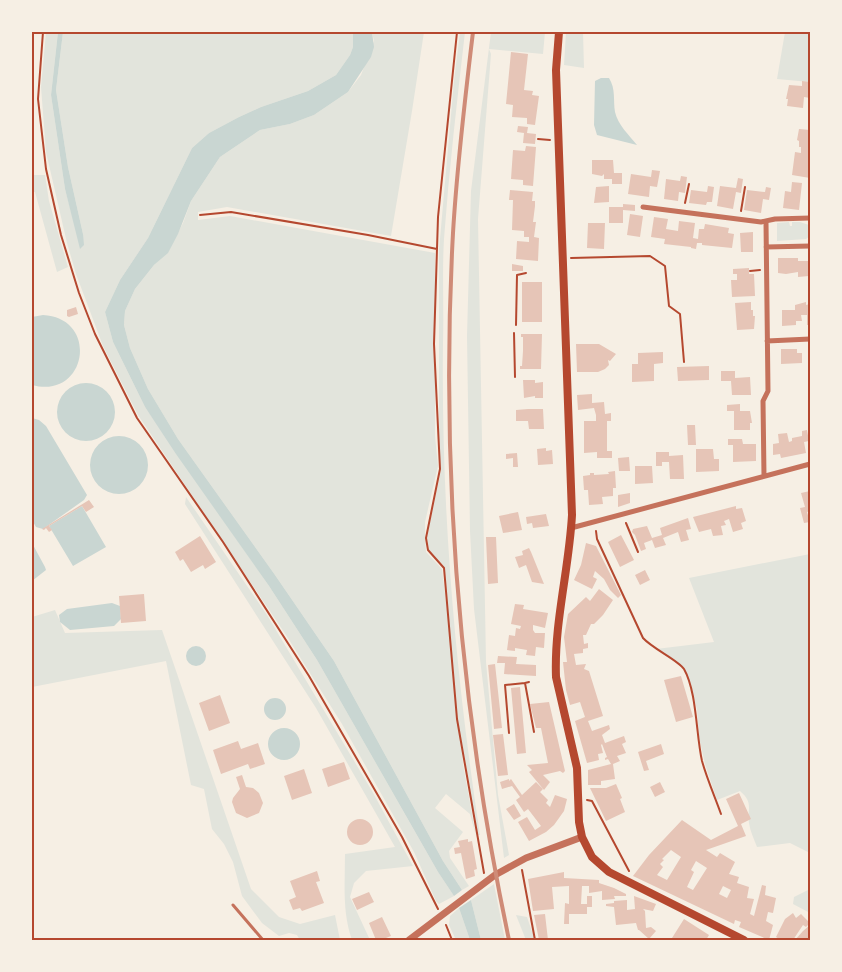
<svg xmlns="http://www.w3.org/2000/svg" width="842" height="972" viewBox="0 0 842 972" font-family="Ubuntu,sans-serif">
  <rect width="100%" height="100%" fill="#f6efe4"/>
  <path fill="#e2e4dc" d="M46,32H58L51,95L65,189L81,248L83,234L68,167L56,90L63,32H353V47L350,55L336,75L308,91L261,107L239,117L209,133L192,148L148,238L120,280L105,312L113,342L145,407L269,586L317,660L438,872L454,896L439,904L436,901L414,852L342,724L286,635L138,415L103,346L76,274L67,243L46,152L41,87Z
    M372,32H424L412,111L391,236L227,207L198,212V220L230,216L435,253V436L438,466L425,522V536L426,552L442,569L452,652L444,566L429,550L427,537L441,470L439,452V250L454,81L460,32H465C457,101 449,170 444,239C442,273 444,308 443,343C441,508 455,671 480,835H478L461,737L463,764L476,836L470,814L446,794L435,808L463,832L449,851L450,858L469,886L462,890L443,861L334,661L275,575L178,439L148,389L130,348L124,325L125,311L135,289L154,265L168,252L183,223L191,201L220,157L260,130L290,124L314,115L348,92L361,75L374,41Z
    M491,32H545L543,54L489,49L491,54L478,219L486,662L498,795L509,855L504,858L474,609L470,531L467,336L471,191Z
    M566,32H583L584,68L564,65Z
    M785,32H810V82L777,79Z
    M32,175H45L49,201L68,267L57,272L35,192H32Z
    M789,222L790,226H792V222H800L809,225L810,236L806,239L777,241V223Z
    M186,497L267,615L372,791L413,866L366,871L354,883L350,897L370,940H352C342,912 345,883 345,854L395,847L316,708L185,504Z
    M810,554V853L790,843L757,847C754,839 750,831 749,823C747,809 754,803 740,791L717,800L705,764L699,737L697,709L685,669L656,649L714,642L689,578Z
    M55,610L65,633L162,630L251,889L279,917L300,924L335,915L340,940H300L297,935L289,933L279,936L262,923L242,896L233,862L224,844L212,829L204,789L191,785L166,661L32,687V617Z
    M494,884L505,940H481L471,900Z
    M810,889V913L793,904L794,897Z
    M459,908L470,940H456L449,925L450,916Z
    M516,915L527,917L535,940H526Z"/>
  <path fill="#c9d6d2" d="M58,32H63L56,90L68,167L83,234L84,245L80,249L65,189L51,95Z
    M353,32H372L374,47L371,57L348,92L314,115L290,124L260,130L220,157L191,201L178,234L168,253L154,265L135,289L125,311L124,325L130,348L148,389L178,439L275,575L334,661L443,861L462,890L454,896L438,872L317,660L269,586L176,454L145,407L113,342L105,312L120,280L148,238L192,148L209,133L239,117L261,107L308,91L336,75L350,55L353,47Z
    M601,78H609C616,89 613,100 615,112C618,125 629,135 637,145L597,135L594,125L595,81Z
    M43,315C100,318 87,400 32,385V317Z
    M57 412a29 29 0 1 1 58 0a29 29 0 1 1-58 0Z
    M32,418L39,420L46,426L87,495L84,500L43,529L36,527L32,520Z
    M90 465a29 29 0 1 1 58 0a29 29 0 1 1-58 0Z
    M82,506L106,547L73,566L49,526Z
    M32,543L45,567L46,570L32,581Z
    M112,603L120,606L121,619L114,626L70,630L60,622L59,615L67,609Z
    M186 656a10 10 0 1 1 20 0a10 10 0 1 1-20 0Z
    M264 709a11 11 0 1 1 22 0a11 11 0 1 1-22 0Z
    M268 744a16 16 0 1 1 32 0a16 16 0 1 1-32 0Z
    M471,900L481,940H470L459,908Z"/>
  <path fill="#e6c5b7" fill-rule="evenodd" d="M511,52L528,54L524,90L533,91L532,95L539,96L535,125L527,124V118L512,117L513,105L506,104Z
    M802,81L810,82V98L804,97L803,108L787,106L788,99H786L789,85L802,86Z
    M518,126L528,127L527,133L536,134L535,144L523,143L524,133L517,132Z
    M799,129L810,130V154L808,160H810V178L792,175L795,152L801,153V147H799V141L797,140Z
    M526,146L536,147L533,186L523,185V180L511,179L513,150L525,151Z
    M592,160H613L614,173H622V184H612V179H604V174L602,176L592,174Z
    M652,170L660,171L657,187L650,186L649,197L628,194L631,174L651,177Z
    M681,176L687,177L685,193L679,192L678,201L664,199L666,179L680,181Z
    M738,178L743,179L741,193L736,192L733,209L717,206L720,186L736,188Z
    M792,182L802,183L799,210L783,208L785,191L791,192Z
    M609,186V202L594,203L596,187Z
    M708,186L714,187L712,202H707L706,205L689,203L691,190L707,192Z
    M766,187L771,188L769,200L763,199L761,213L744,210L747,190L765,192Z
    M510,190L533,192L532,201H535V206L533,222H536L534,237L539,238L538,261L516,259L517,241L529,242V237H524V231L512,230L513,200H509Z
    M623,204L635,205V211L623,210V223H609V207H623Z
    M630,214L643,216L640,237L627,235Z
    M654,217L668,219L666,229L678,231L679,221L695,223L693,238L698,239L699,229H704L705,224L729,228L728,233L734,234L732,248L702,245V243H697L696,249L691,248V247L664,244L665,239L651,237Z
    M588,223H605L604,249L587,248Z
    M753,232V252H741L740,233Z
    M778,258H798V261H809V276L798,277V272L786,274L778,273Z
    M512,264L523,266V271H512Z
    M749,268V274H754L755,296L732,297L731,280H737V274H733V269Z
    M522,282H542V322H522Z
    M751,302V310H753V316H755L754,329L737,330L735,303Z
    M806,302V305L810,304V325H807V315H801L802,321H796V325L782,326V310H795V305Z
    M76,307L78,314L69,317L67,316V310Z
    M521,334H542L541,369H520V366H522L523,351V337H521Z
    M576,344H599L616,354L610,361L608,360L609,365L605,369L598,372H577Z
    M781,349H797V353H802V363L781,364Z
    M663,352V363L654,364V381L632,382V364H638V353Z
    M709,366V380L678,381L677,367Z
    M721,371H735V378L750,377L751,395H732L731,381H721Z
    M523,380H535V383L543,382V398H535V396L524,398Z
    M592,394V403L604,402L605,414L611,413V421H607V451H612V458H597V452L584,453V421H596V415L594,408L578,410L577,395Z
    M740,404V411H750L752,423H750V430H734V411H727V405Z
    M528,409H543L544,429H529L528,421H516V410Z
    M687,425H695L696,445H688Z
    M807,430L809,441L804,442L806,453L781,458L780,454L773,455V444L779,443L778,434L787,433L789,442L792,441V438L802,436V431Z
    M728,439H742L743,444H756V461L733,462V445H728Z
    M546,448V451L552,450L553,464L538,465L537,449Z
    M696,449H713L714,459H719V471L696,472Z
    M656,452H669V456L683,455L684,479H670L669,462H662V466H656Z
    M517,453L518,467H513V458L506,459V454Z
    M629,457L630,471H619L618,458Z
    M635,466H652L653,483L635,484Z
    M615,471L616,488H613V496L602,497L603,504L589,505L588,490H584L583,476L590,475V473H594V475L609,474L608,472Z
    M810,491V511L807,512L810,522L804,523L800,508L805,507L801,493Z
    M630,493V503L618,507V495Z
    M89,500L94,507L86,512L82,506L49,526L52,530L49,532L46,528L44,530L42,529Z
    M736,506V509L742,508L746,521L741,523L743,529L733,532L729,519L724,521L726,525L721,526L723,535L713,536L711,529L699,532L693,517Z
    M518,512L522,530L503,533L499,516Z
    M546,514L549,526L533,528L532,523L527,524L526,517Z
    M688,518L691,529L686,530L689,540L681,542L678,532L663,538L666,545L655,548L652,540L644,543L646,549L641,551L635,535L632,532L633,529L647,526L652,538L662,535L660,528Z
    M621,535L634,560L620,567L608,542Z
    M200,536L216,562L205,569L203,565L191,572L183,559L180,561L175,552Z
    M486,537H496L498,583L488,584Z
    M586,543L596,546L621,595L618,598L610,590L604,579L595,571L593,577L597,579L592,589L574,580L581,565Z
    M529,548L531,552L544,584L532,582L526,565L519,568L515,557L523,555L522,551Z
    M645,570L650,580L640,585L635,575Z
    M599,589L613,600L603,615L594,624H591L586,635H583L584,644L588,643V648L583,649V653L574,654L576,665L586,664L584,669L589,671L603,716L588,721L592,731L609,725L610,729L602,735L605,743L624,736L626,742L622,744L626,753L617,756L620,761L613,764L615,779L601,781V785H588V770L611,764L608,759L605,760V758L607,757L602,744L601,745L603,753L598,754L599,760L587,763L575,721L585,717L580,702L570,705L566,690L563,662H567L564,637L568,614L586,597L590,601Z
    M144,594L146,621L121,623L119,596Z
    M515,604L524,605L523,609L548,613L545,628L533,625V630L535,633H545L544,648L536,647L535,656L526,655L527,650L515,648V651L507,650L509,635L515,636L516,628L520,629L521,626L511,624Z
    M498,656L517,657L516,664L536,665V676L504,674L505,663H497Z
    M495,664L502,728L494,729L488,665Z
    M681,676L693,717L676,722L664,680Z
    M520,687L526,753L517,754L511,688Z
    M220,695L230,723L209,731L199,703Z
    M549,702L565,771L563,773L560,771L543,775L550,782L544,790L529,772L532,770L527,765L548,763L541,728H536L530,704Z
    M503,734L508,775L498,776L493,735Z
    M238,741L241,749L258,743L265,764L250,769L248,764L221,774L213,750Z
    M661,744L664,754L646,761L649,770L644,771L638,752Z
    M344,762L350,779L328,787L322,769Z
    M304,769L312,793L292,800L284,776Z
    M242,775L246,787L253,788L259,793L263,803L259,813L247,818L236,813L232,802L233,798L240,789L236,777Z
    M509,779V781L511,779L522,795L536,782L543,789L540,792L548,800L546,803L550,807L555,795L567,799L564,811L554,825L546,832L529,841L518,822L527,817L535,830L541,826L528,809L524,812L516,800L520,797L512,786L502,789L500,782Z
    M660,782L665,792L655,797L650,787Z
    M616,784L622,798L620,799L625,812L606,821L590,788H606Z
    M739,793L751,819L741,824L746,836L706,850L717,857L720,853L735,862L729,874L739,877L737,883L749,887L747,898L754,899L750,914L754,916L762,885L766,886L765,895L776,898L773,913L768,912L766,921L773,925L769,940L739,927L741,922L735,920L734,924L633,876L649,855L682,820L711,840L738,826L726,799ZM671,850L681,857L667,880L657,875L663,867L660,864L664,860L662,859ZM696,861L707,868L693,890L687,887L694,872L691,870ZM723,886L731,890L727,898L719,894Z
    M514,804L521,816L514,820L506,809Z
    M347 832a13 13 0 1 1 26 0a13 13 0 1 1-26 0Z
    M468,839V842L472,841L477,869L474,870L475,876L466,879L461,853L455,854L454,848L460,847L458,841Z
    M317,871L320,881L316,882L324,903L302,911L300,908L293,910L289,900L296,897L290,881Z
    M564,872V878L599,880V883L614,888L626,894V896H614L615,899L602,900V891L589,893V886H582L581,904H587V896H592V907H587V914H569V924H564L565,903L569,904V886L552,887L554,909L533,911L528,879Z
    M369,892L374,902L357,910L352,899Z
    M634,896L656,904L653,911L643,909L645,911L646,928L651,927L656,931L649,939L639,930H638L636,923L616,925L614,907L606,906V904L614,903V901L627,900V910L635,909Z
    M793,913L796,918L801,914L810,923L806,927L803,925L793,940H778L779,939L776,937L785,919Z
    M545,914L548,940H539L534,915Z
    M382,917L391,936L381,940H376L369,923Z
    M684,919L709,935L706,940H676L672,938Z
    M810,925V938L808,940H795L803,931Z"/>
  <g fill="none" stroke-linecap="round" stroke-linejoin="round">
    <path stroke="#b5482f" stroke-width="2" d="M43,32L38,99L46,169L61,235L79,293L95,334L137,418L223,542L309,676L402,837L438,909
      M457,32L438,217L434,344L440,469L426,538L428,550L444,568L457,719L484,873
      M538,139L550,140
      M685,203L689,184
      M741,211L745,187
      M200,215L231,212L368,235L437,249
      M571,258L650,256L665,266L669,306L680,314L684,362
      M750,271L760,270
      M516,325L517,275L526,273
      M514,333L515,377
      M626,523L638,552
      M596,531L597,539L643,638C653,649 678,660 684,669C697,692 696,735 702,761C707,779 715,797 721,814
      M529,682L525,683L534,732
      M509,733L505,685L525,683
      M587,800L592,801L629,871
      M522,870L535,940
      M446,925L452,940"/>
    <path stroke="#c5725c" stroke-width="3" d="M233,905L263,940"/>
    <path stroke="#c5725c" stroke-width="5" d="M643,207L761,222L775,219L810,218
      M766,247L810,246
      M767,341L810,339
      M764,476L763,401L768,391L766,222
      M571,528L810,464"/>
    <path stroke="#c5725c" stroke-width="7" d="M409,940L495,875L526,858L582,837"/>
    <path stroke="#b5482f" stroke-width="8" d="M559,32L556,70L572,515C569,570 554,622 556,677L577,768L579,822L582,837L592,857L609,872L744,940"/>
    <path stroke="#cf8b77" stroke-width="4" d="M473,32C465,98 457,165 453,233C440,470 460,708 509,940"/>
  </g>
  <rect width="842" height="972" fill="none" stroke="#f6efe4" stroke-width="66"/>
  <rect x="33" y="33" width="776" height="906" fill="none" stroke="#b5482f" stroke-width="2"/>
</svg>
